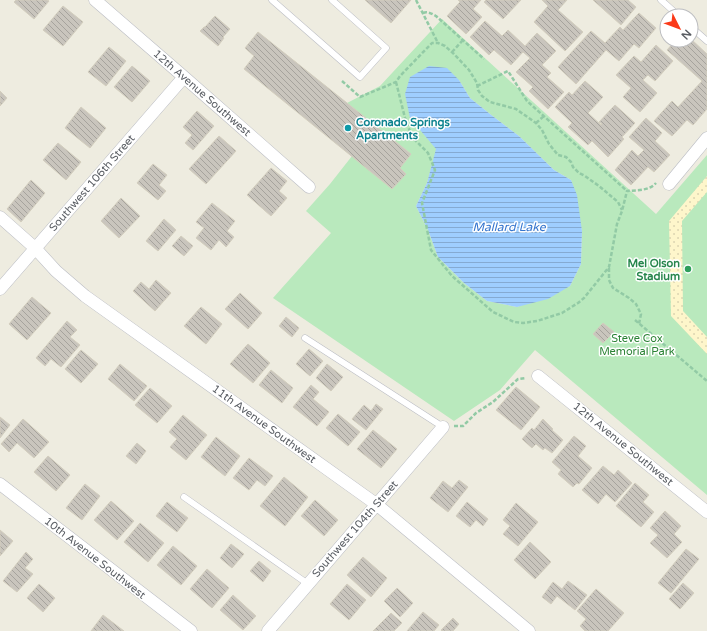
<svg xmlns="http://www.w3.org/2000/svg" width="707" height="631" viewBox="0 0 707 631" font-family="'Varela Round',sans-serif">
  <defs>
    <pattern id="sand-dots" width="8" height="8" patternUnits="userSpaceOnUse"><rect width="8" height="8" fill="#fef6cb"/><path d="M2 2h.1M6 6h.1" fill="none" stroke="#dcd5b1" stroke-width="1.8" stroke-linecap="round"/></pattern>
    <pattern id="water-rules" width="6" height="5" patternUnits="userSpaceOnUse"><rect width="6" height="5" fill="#9fceff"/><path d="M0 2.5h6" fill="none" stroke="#85aad2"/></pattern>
    <pattern id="building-back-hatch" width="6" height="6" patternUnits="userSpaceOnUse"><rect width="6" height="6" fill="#c9c5bd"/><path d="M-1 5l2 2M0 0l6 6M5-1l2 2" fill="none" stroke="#a6a39d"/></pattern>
  </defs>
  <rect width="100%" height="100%" fill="#eeece0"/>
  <path fill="#b9e9bd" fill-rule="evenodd" d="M442,19L656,214L707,155V495L535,350L500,390L454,421L273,298L331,233L306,211L330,184L352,156L406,174L400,168L411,154L347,103L380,86ZM459,80L470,98L490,114L519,136L554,170L571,180L582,231L581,264L570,286L517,307L487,301L464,283L438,257L428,230L416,206L427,183L437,149L410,118Z"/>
  <path fill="url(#sand-dots)" d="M707,176V192L682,221L683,311L707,337V354L671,316L669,221Z"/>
  <path fill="url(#water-rules)" d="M429,66L447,68L459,80L470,98L490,114L519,136L554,170L571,180L577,195L582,231L581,264L570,286L548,299L517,307L487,301L464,283L438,257L428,230L416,206L427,183L436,149L410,118L405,94L410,77Z"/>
  <path fill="url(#building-back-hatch)" stroke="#d3cebe" d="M16,0H47L49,1L34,19L14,2Z
    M365,0H411L391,23Z
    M458,0H481L473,9L482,17L466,34L447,16L460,2Z
    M486,0H521L503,19L484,2Z
    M542,0H567L558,10L583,32L565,51L534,22L548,6Z
    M593,0H628L636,7L621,25Z
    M63,6L83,22L63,46L43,30Z
    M639,13L656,28L639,48L634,44L619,61L606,50L576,84L558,67L591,31L605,43L620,27L623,30Z
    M215,16L230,29L223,37L224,38L218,46L200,31L204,27H205Z
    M485,21L502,36L508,30L525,46L537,33L556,51L542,65L551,73L547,77L564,92L548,109L529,91L533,87L516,72L530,58L523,52L511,65L494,50L489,55L470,37Z
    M258,32L411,154L400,168L406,174L392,189L244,69L254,56L245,48Z
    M691,39L707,54V109L693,125L687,120L672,136L654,121L672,101L678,107L702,81L667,50L676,40Z
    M656,45L673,61L655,81L648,75L643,80L657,93L640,112L623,97L631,88L616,75L634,56L641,62Z
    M109,47L126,61L106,86L88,72Z
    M132,66L150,81L132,102L114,87Z
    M585,81L603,97L588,113L601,125L602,124L599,122L615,105L635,123L622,137L624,139L608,157L592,141L588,145L568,127L572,123L555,107L569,92L572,95Z
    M0,91L7,98L0,106Z
    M81,107L106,128L90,148L65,128Z
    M197,111L214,126L193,150L185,143L192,135L183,127Z
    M646,118L662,133L655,141L670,155L654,172L648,167L631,185L615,170L632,150L638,156L644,150L629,137Z
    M219,136L236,151L206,184L189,169Z
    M58,143L81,162L66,180L43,160Z
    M153,164L167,175L159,185L166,191L158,200L137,183Z
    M271,168L287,181L279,191L287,198L271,216L247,195Z
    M31,180L45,193L21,222L7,209Z
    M121,198L140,216L119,238L101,221Z
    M212,203L235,221L227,231L234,237L226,247L219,240L211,250L196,238L204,228L196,222Z
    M164,219L176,230L158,251L146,241Z
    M181,236L193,246L184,256L172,246Z
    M156,280L171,293L155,311L133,291L141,282L149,289Z
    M240,293L262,313L248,329L225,309Z
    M32,297L51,313L27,340L9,324Z
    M201,307L222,324L206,344L184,326Z
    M286,317L299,328L292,337L279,326Z
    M67,321L77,330L70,337L80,345L61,367L51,359L45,366L36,358Z
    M603,323L614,332L603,343L593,334Z
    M248,344L270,363L253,383L230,364Z
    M309,349L323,361L310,376L296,364Z
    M81,350L98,364L81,383L65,369Z
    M120,364L147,386L134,401L108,379Z
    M327,364L343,377L331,391L316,378Z
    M271,370L293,388L282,403L259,385Z
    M311,385L319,392L313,399L329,412L317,426L293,407Z
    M516,387L540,407L521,430L496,410Z
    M150,388L172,406L157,423L135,405Z
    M376,404L383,409L366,430L352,419L364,405L371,411Z
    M338,414L360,432L348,446L326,428Z
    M183,415L207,435L186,460L170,447L177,439L169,432Z
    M0,417L10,425L0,438Z
    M23,419L49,442L34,458L17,443L9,452L1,444Z
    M543,419L553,429L552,430L563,440L552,453L545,448L543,450L536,444L532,448L522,439L532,428L534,430Z
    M373,430L397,449L381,468L357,449Z
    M574,436L586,446L578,456L592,468L579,484L577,483L573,487L558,474L561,470L552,462Z
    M216,437L240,456L225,476L201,457Z
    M137,443L146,451L136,464L126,456Z
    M48,456L70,475L56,491L34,472Z
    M249,458L273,476L265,486L257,480L249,490L233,478Z
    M603,466L614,475L618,470L632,483L615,502L606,494L598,504L582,490Z
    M284,477L308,497L285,526L260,506Z
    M459,480L468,487L448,512L430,498L443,481L452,488Z
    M635,483L649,495L643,502L654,512L641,527L616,506Z
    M85,484L100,496L82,520L66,508Z
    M315,500L338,520L324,536L301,516Z
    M111,501L134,521L117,540L94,520Z
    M167,502L188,518L177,532L156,516Z
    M467,502L488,519L483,526L476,520L470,527L456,516Z
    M516,503L538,522L518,546L503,534L510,526L503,520Z
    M665,511L681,526L674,534L682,542L667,558L650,543L658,535L650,528Z
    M140,523L164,543L148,562L124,542Z
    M0,530L13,541L0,556Z
    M530,542L551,562L535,579L514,560Z
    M231,544L244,554L232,568L220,558Z
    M173,546L197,566L181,585L157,565Z
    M686,549L699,559L671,593L658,583Z
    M26,552L33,559L25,568L33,574L17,592L3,581Z
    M363,557L387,578L371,597L347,575Z
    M259,561L271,571L263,582L250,571Z
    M207,569L229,588L212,608L190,589Z
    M568,581L587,595L575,610L557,596L551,604L542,597L553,582L562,589Z
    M683,583L694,593L680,609L669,599Z
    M39,584L55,598L43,612L27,598Z
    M347,584L366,600L349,620L330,604Z
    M397,588L413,603L400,617L384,601Z
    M596,589L624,613L608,631H585L580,626L586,619L577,611Z
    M233,595L256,616L243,630L220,610Z
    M423,612L439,625L434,631H407Z
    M391,613L402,623L394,631H373Z
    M103,615L124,631H91Z
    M453,618L459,624L453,631H442L441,630Z"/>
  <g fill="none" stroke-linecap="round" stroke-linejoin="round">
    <defs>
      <path id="service" d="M272,0L360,77L386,48L332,0
        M661,0L679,16
        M691,27L707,41
        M305,338L443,427
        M184,497L308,584"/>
      <path id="minor" d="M95,0L184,77L309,187
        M669,184L707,138
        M0,217L35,248L56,271L85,296L376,504L529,631
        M0,289L184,77
        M538,376L707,512
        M0,484L191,631
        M268,631L443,427"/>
    </defs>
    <use href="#service" stroke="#bbbdc4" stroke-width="7"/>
    <use href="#minor" stroke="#bbbdc4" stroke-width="13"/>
    <path stroke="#92caa5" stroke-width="2.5" stroke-dasharray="4 2" stroke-linecap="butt" d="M416,0L438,43
      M423,13C428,11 432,14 436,16L484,59
      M452,52L463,40
      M342,81L360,97L396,82L400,76L432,43H438L445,46L454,54L469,70L477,83L478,90L482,96L490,102L516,109L536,123L542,130L549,144L558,155L566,157L571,162L573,167L579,173L585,176L599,186L618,202L622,210
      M396,82L406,122L413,138L428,153L435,170L422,203L431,250L452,276L493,312L514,322L523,323L537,321L562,313L578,303L584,298L609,267L617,224L622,211L627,191C637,190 649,191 656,183
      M477,86L508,71L527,101L627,191
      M536,123L544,116
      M609,268V280L613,288L629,298L636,304L641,314L639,324
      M635,320L707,381
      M454,426H463L476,413L493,402L518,379L526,378"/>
    <use href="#service" stroke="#fff" stroke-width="6"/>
    <use href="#minor" stroke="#fff" stroke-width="12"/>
  </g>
  <circle fill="#0f9aa8" stroke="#fff" stroke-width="1.5" cx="348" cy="128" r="4"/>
  <circle fill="#2e9e5b" stroke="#fff" stroke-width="1.5" cx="688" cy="269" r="4"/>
  <g text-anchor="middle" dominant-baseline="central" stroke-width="3" stroke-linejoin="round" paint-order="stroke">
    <g font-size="11" fill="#595d63" stroke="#fff">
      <text transform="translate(202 93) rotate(41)">12th Avenue Southwest</text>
      <text transform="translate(92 183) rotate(-49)">Southwest 106th Street</text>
      <text transform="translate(264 424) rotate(36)">11th Avenue Southwest</text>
      <text transform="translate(623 444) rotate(39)">12th Avenue Southwest</text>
      <text transform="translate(355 529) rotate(-49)">Southwest 104th Street</text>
      <text transform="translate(95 558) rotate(38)">10th Avenue Southwest</text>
    </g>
    <g font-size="11" font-weight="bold" fill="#0d838f" stroke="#fff" text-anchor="start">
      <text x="356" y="122">Coronado Springs<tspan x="356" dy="13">Apartments</tspan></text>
    </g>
    <g font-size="11" font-weight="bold" fill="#27864d" stroke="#fff" text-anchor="end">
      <text x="680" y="263">Mel Olson<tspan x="680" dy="13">Stadium</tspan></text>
    </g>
    <g font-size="11" fill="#2a8234" stroke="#fff">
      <text x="637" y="338">Steve Cox<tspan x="637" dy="13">Memorial Park</tspan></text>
    </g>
    <g font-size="12" font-style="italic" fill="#3575ce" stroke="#fff">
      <text x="509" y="227">Mallard Lake</text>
    </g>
  </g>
  <g transform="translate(679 28) rotate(132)"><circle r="19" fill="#ffffff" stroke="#bdbec1"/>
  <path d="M0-3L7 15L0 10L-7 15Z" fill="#fb3a19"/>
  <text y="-6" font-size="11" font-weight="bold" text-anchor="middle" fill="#595d63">N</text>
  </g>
</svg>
